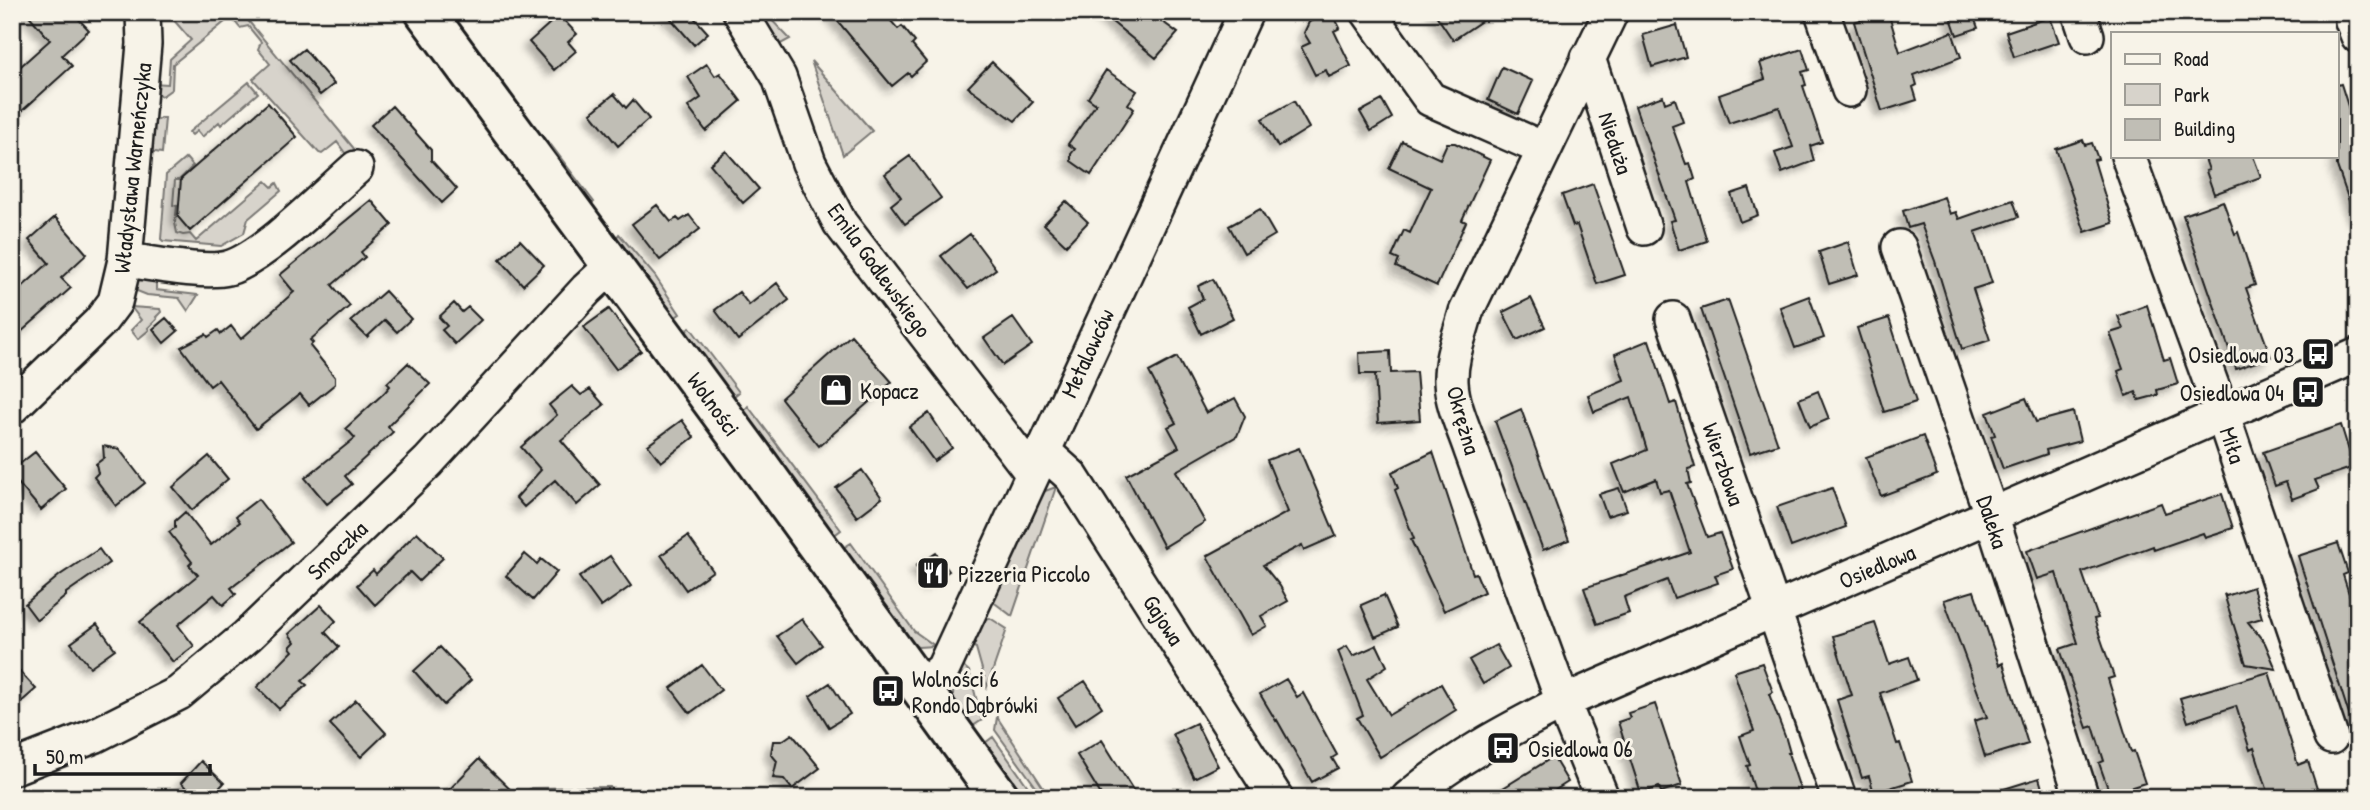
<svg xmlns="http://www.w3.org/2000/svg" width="2370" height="810" viewBox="0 0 2370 810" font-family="'Patrick Hand',sans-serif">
  <defs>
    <filter id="shadow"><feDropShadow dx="-6" dy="6" stdDeviation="3.5" flood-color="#0004"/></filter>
  </defs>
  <rect width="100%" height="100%" fill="#f7f3e8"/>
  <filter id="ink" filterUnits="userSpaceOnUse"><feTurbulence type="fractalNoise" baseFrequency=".0143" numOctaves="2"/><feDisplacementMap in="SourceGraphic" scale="14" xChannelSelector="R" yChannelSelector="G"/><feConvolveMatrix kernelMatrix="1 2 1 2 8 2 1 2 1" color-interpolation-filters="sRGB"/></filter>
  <g filter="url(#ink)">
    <path fill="#d7d3cb" stroke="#7a7874" stroke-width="2" d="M179,12H241L370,168L348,157L337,142L322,154L319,153L253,79L270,64L258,49L261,42L248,26L240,28L231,17L173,64L172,89L162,96L153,92V83L168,84L170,59L191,40L172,18Z
      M755,12H764L790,39L777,46Z
      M811,61L872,131L843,155Z
      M249,82L258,93L221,125L219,122L202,137L197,131L192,135L189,132Z
      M161,118H165L162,153L148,151L152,122Z
      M551,145L594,202L591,204L587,203L548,151V147Z
      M186,158L193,166L179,180H175L173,205L177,206L175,223L177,233L183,235L190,234L196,241L266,181L272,187L277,183L281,191L248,219L244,233L221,246L163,241L161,239L166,175Z
      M619,234L655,276L680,314L674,318L614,241Z
      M143,275L156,276V290L198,295L188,311L179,298L147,295L137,291L135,284Z
      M131,307L160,309L161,312L156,317L157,319L148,328L149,330L138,339L131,330L141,320Z
      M690,327L739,392L733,397L729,396L684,334Z
      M748,406L841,530L833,536L742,413Z
      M1056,487L1012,616L992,601L1037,494Z
      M851,543L914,631L935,646L918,647L906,640L843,548Z
      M990,618L1007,629L987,687L976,648L970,645L982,619Z
      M962,665L969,671L982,720L970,728C950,699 948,699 962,665Z
      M997,717L1050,798H1044L995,730Z
      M993,737L1036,798H1017L981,746Z
      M610,787L615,798H521L531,788Z"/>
    <path fill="#c0beb5" stroke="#1c1c1c" stroke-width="2" filter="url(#shadow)" d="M26,12H72L89,30L62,55L72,66L12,120V74L50,40Z
      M665,12H689L708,33L694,45Z
      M830,12H883L898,29L902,26L915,42L912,45L926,62L911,76L908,73L892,86Z
      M1100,12H1149L1178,33L1156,58Z
      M1328,12H1332L1340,28L1334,31L1351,66L1329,77L1326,70L1315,75L1301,47L1310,43L1304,33L1309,22Z
      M1434,12H1495L1453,40Z
      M1888,12L1900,52L1952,32L1961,57L1914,75L1917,85L1913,87L1917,100L1882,111L1854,22Z
      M1949,12H1972L1978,28L1957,35Z
      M559,15L577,34L568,42L576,51L554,70L529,42Z
      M2050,17L2059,42L2014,57L2006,32Z
      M1677,25L1686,57L1652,67L1643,35Z
      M304,49L334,84L320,95L290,60Z
      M1802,49L1809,70L1802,72L1806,85L1803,86L1822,142L1810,146L1814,161L1782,173L1775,153L1793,147L1779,107L1729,123L1719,95L1765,79L1760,63Z
      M992,62L1033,102L1015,121L968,87Z
      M707,64L715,76L720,73L741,101L706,131L688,107L701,98L688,77Z
      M1502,67L1533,81L1518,114L1488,100Z
      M1106,70L1137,91L1128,104L1134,109L1091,175L1071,161V154L1075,149L1068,144L1096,104L1088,98Z
      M2341,84L2358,138V217L2355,218L2337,166V85Z
      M614,94L626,108L633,100L649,119L618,146L591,113Z
      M1663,96L1665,103L1675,99L1683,122L1672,126L1686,164L1690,163L1695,179L1689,182L1707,241L1679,250L1670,221L1675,220L1635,106Z
      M1382,100L1392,118L1371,131L1360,112Z
      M1294,101L1309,128L1278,147L1262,119Z
      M268,103L297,137L190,231L178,217L181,179Z
      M392,106L431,150V160L457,189L442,203L371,125Z
      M2083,140L2085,145L2092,143L2098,159L2094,160L2113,223L2085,232L2056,149Z
      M1402,141L1440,159L1447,143H1455L1490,160L1462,220L1466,222L1437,286L1396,267L1399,260L1392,257L1404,230L1410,233L1431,188L1389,168Z
      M726,151L759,189L743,203L710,164Z
      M910,156L941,198L905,224L891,205L901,197L885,174Z
      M2204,156H2253L2261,177L2214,194L2206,171L2209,170Z
      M1593,184L1625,275L1597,284L1577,225L1573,226L1562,195Z
      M1749,188L1758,215L1740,222L1731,194Z
      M1944,197L1950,214L1956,212L1959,219L2013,200L2019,217L1975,232L1992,283L1973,289L1990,340L1962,349L1935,261L1921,224L1908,228L1903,211Z
      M371,200L392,225L361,252L365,257L332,285L350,306L310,340L313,343L310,346L335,377V384L309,405L300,394L256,429L218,380L210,386L181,347L206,334L208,337L218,330L221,334L231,326L241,339L294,292L280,275Z
      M1066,201L1088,222L1066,245L1044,224Z
      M2223,201L2235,234L2238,232L2255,285L2246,288L2271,357L2236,369L2183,215Z
      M657,205L671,222L677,218L680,221L689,215L700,229L660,260L632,224Z
      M1260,209L1275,235L1244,253L1229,226Z
      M55,217L87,254L61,278L71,288L12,340V296L49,263L29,240Z
      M970,234L996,269L968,289L941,256Z
      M520,240L544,265L523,285L500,259Z
      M1848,242L1858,275L1829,284L1819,252Z
      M1213,279L1233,318L1201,334L1188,307L1203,299L1198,286Z
      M777,283L789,300L738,340L715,310L739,292L749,305Z
      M385,291L411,319L397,332L385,320L367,337L351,321Z
      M1809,296L1824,338L1795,348L1780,307Z
      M1531,298L1545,327L1517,340L1503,312Z
      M1728,300L1778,444L1750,453L1701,309Z
      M454,303L462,312L468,307L481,320L455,344L442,330L447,326L439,317Z
      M2147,305L2164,360L2170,358L2178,384L2157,390L2158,395L2139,400L2136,392L2126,396L2118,371L2123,369L2110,333L2123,329L2118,316Z
      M609,309L641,351L616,369L584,327Z
      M166,318L178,331L164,343L153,329Z
      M1013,318L1032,345L1003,365L984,338Z
      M1889,318L1916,402L1884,412L1857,328Z
      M851,335L892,382L819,446L781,398Z
      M1649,340L1670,404L1676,402L1695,467L1688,469L1691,483L1687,484L1707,537L1720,533L1733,569L1715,575L1718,583L1674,598L1667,580L1624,597L1629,613L1597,624L1584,588L1690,552L1669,490L1660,492L1656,479L1624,492L1613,464L1647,450L1631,397L1594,412L1588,395L1624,380L1615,354Z
      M1390,351L1391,373L1416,372L1420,420L1378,423L1375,374H1381H1360L1359,353Z
      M1177,357L1206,413L1235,398L1245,416L1237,436L1176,471L1205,522L1164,547L1126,475L1179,447L1168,427L1176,423L1149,372Z
      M408,363L430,384L388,426L393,432L345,476L352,484L327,504L305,478L355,438L346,428L385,392L390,386L387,383Z
      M572,386L581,395L590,389L604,405L561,440L600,485L577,505L555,480L524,507L516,498L541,470L521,447L557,415L549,405Z
      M1818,391L1829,419L1810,427L1799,399Z
      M2026,398L2036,422L2073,412L2080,441L2046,450L2047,454L2003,469L1991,436L1995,435L1987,413Z
      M1521,409L1569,540L1543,550L1495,421Z
      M929,413L952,448L934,461L909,427Z
      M682,420L694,437L661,462L648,445Z
      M2341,425L2354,467L2315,480L2319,489L2292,499L2286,482L2275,486L2263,452Z
      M1923,436L1937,475L1881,496L1866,457Z
      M103,446L119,449L145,483L116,506L94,477L98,473L96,464L104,458Z
      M1299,448L1336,536L1304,550L1302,545L1263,565L1280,586L1288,601L1261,616L1267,626L1251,635L1207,556L1288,512L1267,460Z
      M35,452L66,489L41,510L12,476V470Z
      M1433,452L1473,574L1476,573L1484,592L1444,611L1411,540L1414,539L1395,490L1398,488L1392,472Z
      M209,456L228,479L192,510L173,487Z
      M862,470L882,498L857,517L836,488Z
      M1619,488L1627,510L1607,516L1599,494Z
      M1832,488L1846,527L1791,547L1777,507Z
      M2222,494L2233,528L2205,537L2203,533L2154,550L2153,546L2082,572L2098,618L2094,619L2114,677L2108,679L2131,752L2134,751L2145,783L2110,794L2099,763L2104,761L2093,726L2087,728L2060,649L2078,643L2056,573L2037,579L2027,551L2161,503L2165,513Z
      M258,499L291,542L231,588L236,594L223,605L214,595L178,625L194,646L173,662L140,622L198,575L189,565L192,562L169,532L175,528V521L185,512L211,545L240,522L236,516Z
      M417,532L443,558L419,581L410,572L375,605L357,585L373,570L376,574Z
      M688,536L713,571L686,590L661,555Z
      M2338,543L2348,573L2343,575L2358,622V727H2353L2298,556Z
      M99,549L109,563L66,593V596L37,620L25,604L60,575Z
      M936,553L949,571L929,585L916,566Z
      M525,554L537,564L541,559L557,572L533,600L506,576Z
      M610,556L631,586L601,607L579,577Z
      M2253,587L2262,618L2248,622L2265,643L2276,669L2246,664L2224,594L2226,596Z
      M1974,591L1999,665L2003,663L2028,744L1985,757L1974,721L1987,717L1944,600Z
      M1384,595L1398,627L1375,637L1361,605Z
      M321,605L336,621L325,632L339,647L302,681L307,685L279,709L257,687L293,651L290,647L295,642L289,634Z
      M802,619L822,645L798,663L777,636Z
      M1875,623L1889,664L1909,657L1917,680L1880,693L1897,744L1900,743L1912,781L1874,793L1869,776L1862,778L1837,700L1852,695L1833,636Z
      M97,624L115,649L90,667L71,643Z
      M1377,645L1387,666L1367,679L1389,715L1441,684L1456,710L1380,757L1357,718L1363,715L1338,651L1347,646L1353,656Z
      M1496,645L1509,668L1483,684L1469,660Z
      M440,647L471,680L444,705L414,671Z
      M12,663L36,689L12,710Z
      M1762,663L1773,692L1769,694L1786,739L1790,753H1788L1803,798H1757L1747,766L1750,765L1740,736L1754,731L1734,672Z
      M702,665L721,690L690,713L671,688Z
      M2269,672L2298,765L2308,761L2320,798H2270L2254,748L2250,750L2236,706L2188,722L2180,698Z
      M1286,679L1297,697L1303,693L1337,755L1332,758L1338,768L1312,782L1277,720L1276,721L1260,694Z
      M1085,681L1102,707L1075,725L1058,698Z
      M830,683L850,714L829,727L810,696Z
      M356,700L386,733L361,757L330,724Z
      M1655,704L1682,785L1661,792L1659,787L1641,793L1618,722L1630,718L1628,713Z
      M1196,723L1218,766L1194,778L1173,734Z
      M792,734L820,768L792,789L784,779L773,778L777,761L771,754L773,741H782Z
      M1102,740L1138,798H1103L1077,755Z
      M1553,757L1568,782L1543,798H1487Z
      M479,759L519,798H441Z
      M201,761L224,783L210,798H197L181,783Z
      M2039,778L2045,798H1989L1988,794Z"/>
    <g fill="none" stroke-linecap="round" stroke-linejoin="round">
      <defs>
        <path id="minor" d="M740,12L779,77L809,163L840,223L1032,473
          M1368,12L1430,99L1544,149
          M1822,12L1849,90
          M2079,12L2087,36
          M2352,21L2358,36
          M1588,58L1644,228
          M2128,156L2223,416L2331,737
          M1899,247L1987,502L2082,798
          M125,260C152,263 203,274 228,268C264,258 326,194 356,168
          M1673,319L1839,798
          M12,407L100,322L115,302L125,260L144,44L143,12
          M1042,450L1071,476L1276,798
          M920,688L943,669L1246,12
          M12,768L94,736L179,693L247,636L428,462L587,289L613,265
          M1408,798C1455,758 1508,730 1563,702L2358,355
          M1602,798L1563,702L1471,450C1464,429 1452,405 1451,382C1450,358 1460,335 1466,312L1611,12"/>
        <path id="major" d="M425,12L756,461L1000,798"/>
      </defs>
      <use href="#minor" stroke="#1c1c1c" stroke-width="38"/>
      <use href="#major" stroke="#1c1c1c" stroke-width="44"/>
      <use href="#minor" stroke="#f7f3e8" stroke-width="33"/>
      <use href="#major" stroke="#f7f3e8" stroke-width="38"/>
    </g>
  </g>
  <defs>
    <symbol id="bus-square" viewBox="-11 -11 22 22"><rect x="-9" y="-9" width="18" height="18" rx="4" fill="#1c1c1c" stroke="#f7f3e8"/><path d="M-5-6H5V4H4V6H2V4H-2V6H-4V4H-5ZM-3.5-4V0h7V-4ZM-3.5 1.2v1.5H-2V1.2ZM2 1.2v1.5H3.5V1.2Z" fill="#fff"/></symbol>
    <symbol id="shop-square" viewBox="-11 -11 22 22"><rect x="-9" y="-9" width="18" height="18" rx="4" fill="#1c1c1c" stroke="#f7f3e8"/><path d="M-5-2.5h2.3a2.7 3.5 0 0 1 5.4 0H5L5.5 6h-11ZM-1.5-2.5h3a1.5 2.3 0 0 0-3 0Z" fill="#fff"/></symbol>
    <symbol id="restaurant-square" viewBox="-11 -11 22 22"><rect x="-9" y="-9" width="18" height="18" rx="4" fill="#1c1c1c" stroke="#f7f3e8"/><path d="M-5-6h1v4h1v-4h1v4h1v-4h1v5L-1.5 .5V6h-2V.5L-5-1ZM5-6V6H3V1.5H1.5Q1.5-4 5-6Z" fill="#fff"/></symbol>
  </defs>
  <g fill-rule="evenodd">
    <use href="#bus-square" x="2299" y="335" width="38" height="38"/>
    <use href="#shop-square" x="817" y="371" width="38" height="38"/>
    <use href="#bus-square" x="2289" y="373" width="38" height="38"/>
    <use href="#restaurant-square" x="914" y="554" width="38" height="38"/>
    <use href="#bus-square" x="869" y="672" width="38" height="38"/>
    <use href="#bus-square" x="1484" y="729" width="38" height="38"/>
  </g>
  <g text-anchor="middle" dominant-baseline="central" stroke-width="6" stroke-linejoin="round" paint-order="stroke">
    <g font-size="23" fill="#1c1c1c" stroke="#f7f3e8">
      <text transform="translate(1616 143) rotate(72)">Nieduża</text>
      <text transform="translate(132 168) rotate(-84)">Władysława Warneńczyka</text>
      <text transform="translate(880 270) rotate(54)">Emila Godlewskiego</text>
      <text transform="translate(1087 353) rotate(-65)">Metalowców</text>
      <text transform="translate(714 404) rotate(54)">Wolności</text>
      <text transform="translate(1464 420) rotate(74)">Okrężna</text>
      <text transform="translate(2233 445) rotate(72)">Miła</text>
      <text transform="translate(1724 464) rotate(71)">Wierzbowa</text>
      <text transform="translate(1993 522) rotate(72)">Daleka</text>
      <text transform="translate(337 550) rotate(-44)">Smoczka</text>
      <text transform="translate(1877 566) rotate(-23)">Osiedlowa</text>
      <text transform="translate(1164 620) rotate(57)">Gajowa</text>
    </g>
    <g font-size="23" fill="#1c1c1c" stroke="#f7f3e8" text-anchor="start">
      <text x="2294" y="354" text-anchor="end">Osiedlowa 03</text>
      <text x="860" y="390">Kopacz</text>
      <text x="2284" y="392" text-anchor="end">Osiedlowa 04</text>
      <text x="958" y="573">Pizzeria Piccolo</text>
      <text x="912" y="678">Wolności 6<tspan x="912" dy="26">Rondo Dąbrówki</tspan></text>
      <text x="1528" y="748">Osiedlowa 06</text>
    </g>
  </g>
  <rect width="2370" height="810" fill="none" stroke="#f7f3e8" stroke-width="42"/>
  <rect x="21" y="21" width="2328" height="768" fill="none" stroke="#1c1c1c" stroke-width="2.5" filter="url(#ink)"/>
  <rect x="2111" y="32" width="228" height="126" fill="#f7f3e8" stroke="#9f9d96" stroke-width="2"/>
  <rect x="2125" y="54" width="35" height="10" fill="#f7f3e8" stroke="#9f9d96" stroke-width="2"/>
  <text x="2174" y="66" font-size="21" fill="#1c1c1c">Road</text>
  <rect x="2125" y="84" width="35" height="21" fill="#d7d3cb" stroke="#9f9d96" stroke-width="2"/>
  <text x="2174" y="102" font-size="21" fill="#1c1c1c">Park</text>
  <rect x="2125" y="119" width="35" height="21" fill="#c0beb5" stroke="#9f9d96" stroke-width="2"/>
  <text x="2174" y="136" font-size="21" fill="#1c1c1c">Building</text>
  <path d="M35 764v10h175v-10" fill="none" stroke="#1c1c1c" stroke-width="3.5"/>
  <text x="46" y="764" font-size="21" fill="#1c1c1c" stroke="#f7f3e8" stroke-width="5" paint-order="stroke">50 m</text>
</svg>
